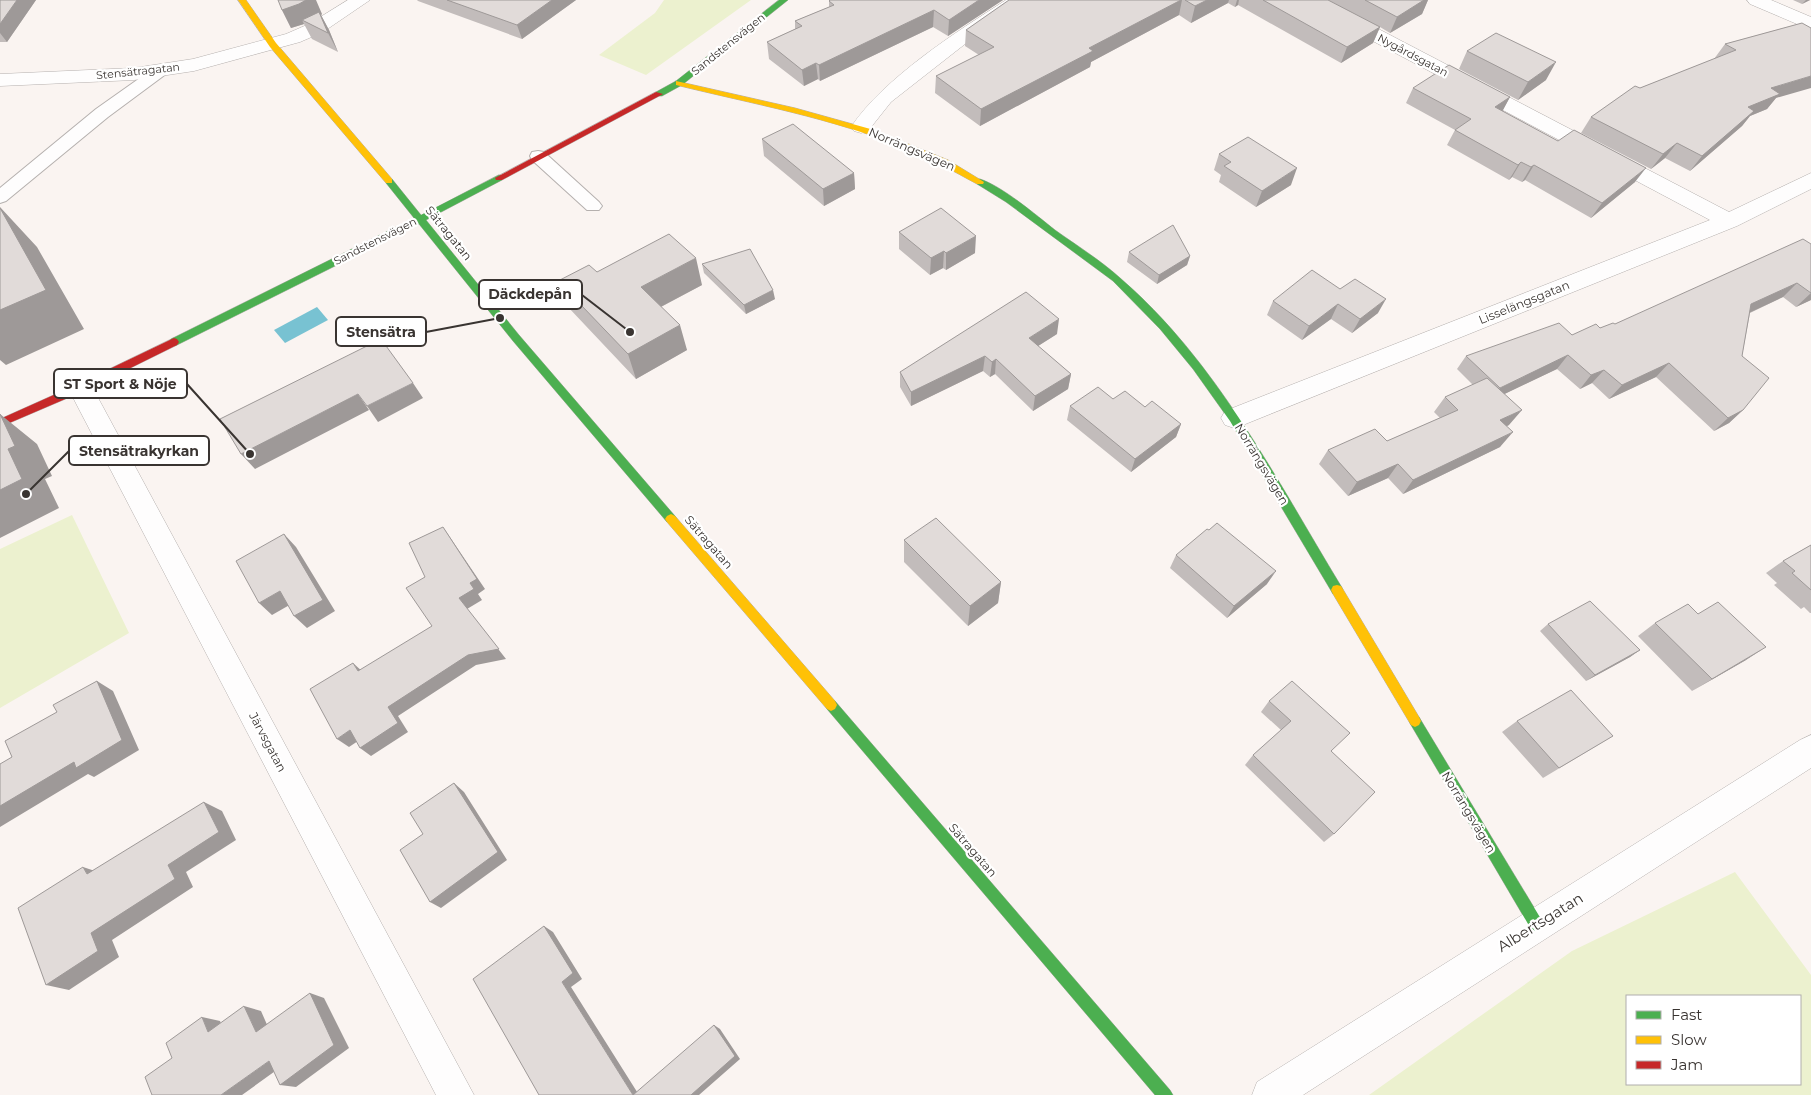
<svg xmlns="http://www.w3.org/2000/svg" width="1811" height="1095" viewBox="0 0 1811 1095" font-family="Montserrat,sans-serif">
  <rect width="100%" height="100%" fill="#faf4f1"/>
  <path fill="#ecf1cf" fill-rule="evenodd" d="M664,0H751L646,75L599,55L655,13Z
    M72,515L129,633L0,708V549Z
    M1735,872L1811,975V1095H1369L1572,951ZM1627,996H1800V1084H1627Z"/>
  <path fill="#78c2d2" d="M317,307L328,320L285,343L274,330Z"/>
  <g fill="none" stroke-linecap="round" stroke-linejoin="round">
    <defs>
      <path id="lane" d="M160,66L168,71L166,74L108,117L6,201L0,203V188L96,109L154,68Z
        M538,151L544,152L599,202L602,206L599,210H587L532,160L530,156L532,152Z"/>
      <path id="street" d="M348,0H370L323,32L300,42L194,71L134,80L0,86V74L134,68L193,59L286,34L309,24Z
        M1006,0H1027L974,37L891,102L868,131L861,133L854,131L851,127C884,78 956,32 1006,0Z
        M1300,0H1323L1729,212L1811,173V189L1737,226L1243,425L1234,428L1225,425L1221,418L1225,411L1710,220L1303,4Z
        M1747,0H1771L1811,17V30L1750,4Z
        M80,379L89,381L474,1095H436L68,388L71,381Z
        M1811,735V768L1303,1095H1252L1257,1082L1800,740Z"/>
      <path id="fast" d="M779,0H788L682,85L662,96H656V92L676,81Z
        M499,175L502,176V180L426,220L519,335L675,516L677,519L675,522H667L513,341L419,224L177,345L174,346L169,342L171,339L414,218L386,183V179H392L421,215Z
        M980,179C1002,186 1036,215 1055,230C1076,245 1100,260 1119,277C1216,360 1276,479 1341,586L1343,590L1341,594L1337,595L1333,594L1230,421L1193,369L1160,329L1113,281L1006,202L977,184V180Z
        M831,699L835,701L1170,1090L1173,1095H1155L827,709L825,705L827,701Z
        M1415,715L1419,717L1541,919L1543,924L1541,929L1536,931L1531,929L1411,725L1409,721L1411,717Z"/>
      <path id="slow" d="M238,0H246L276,43L392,179V183H386L270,47Z
        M676,81L795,108L874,130L948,160L984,182L983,184H977C953,171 930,158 905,148C832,118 753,104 676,85Z
        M671,514L675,516L835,701L837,705L835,709L831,711L827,709L667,522L665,519L667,516Z
        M1337,585L1341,586L1419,717L1421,721L1419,725L1415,727L1411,725L1333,594L1331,590L1333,586Z"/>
      <path id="jam" d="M656,92L663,94L502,180H496L495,178Z
        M174,338L177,339L179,342L177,345L84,391L0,427V419L76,385Z"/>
    </defs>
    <use href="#lane" stroke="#b5b0ae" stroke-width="2"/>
    <use href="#street" stroke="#b5b0ae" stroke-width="1"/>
    <use href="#fast" stroke="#b5b0ae" stroke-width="1"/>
    <use href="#slow" stroke="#b5b0ae" stroke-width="1"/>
    <use href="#jam" stroke="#b5b0ae" stroke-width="1"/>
    <use href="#lane" fill="#fefdfd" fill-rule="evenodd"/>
    <use href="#street" fill="#fefdfd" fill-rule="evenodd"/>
    <use href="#fast" fill="#4caf50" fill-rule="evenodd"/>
    <use href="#slow" fill="#ffc107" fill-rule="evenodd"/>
    <use href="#jam" fill="#c62828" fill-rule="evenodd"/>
  </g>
  <path fill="#c2bcbb" d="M0,0H36L7,42H0Z
    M417,0H576L522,39L418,1Z
    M1003,0L948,36L933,27L820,81L818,79L804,86L769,59L767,42L795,29V21L829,7V1Z
    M1009,0H1428L1422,14L1390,33L1380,27L1373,43L1341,63L1238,5L1235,7L1228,3L1191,23L1179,15L1091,62L1090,67L980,126L935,93L936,76L979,55L965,46L966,30Z
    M1793,0H1810L1802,4Z
    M282,10L322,14L321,15L329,30L338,52L312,39L304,24L291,28Z
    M1802,23L1776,98L1767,109L1750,116L1742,126L1690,171L1665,158L1651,169L1581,133L1591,117L1640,88L1714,59L1725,44Z
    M1467,51L1546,80L1518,100L1459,69Z
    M1413,88L1510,97L1502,111L1635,182L1591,218L1525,180L1522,182L1512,177L1509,180L1447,145L1455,130L1406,103Z
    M762,139L854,173L855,189L824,206L764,156Z
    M1219,154L1291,185L1256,207L1219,182L1221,175L1214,170Z
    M899,232L975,253L946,270L943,268L930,275L899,249Z
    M1811,244V300L1796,307L1783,297L1750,313L1742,356L1743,410L1729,423L1714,431L1656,377L1609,399L1592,383L1580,389L1557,369L1504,394L1509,425L1507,426L1500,447L1403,494L1388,478L1348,496L1319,464L1328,450L1387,441L1440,418L1434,412L1445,397L1473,385L1457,369L1466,356L1572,335L1615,324Z
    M1129,252L1190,256L1187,265L1157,284L1127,262Z
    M702,264L775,299L746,314L704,273Z
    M597,272L702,285L661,307L687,350L636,379L568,307L558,281Z
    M1340,289L1378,313L1352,333L1331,319L1302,340L1267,315L1273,301Z
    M1057,334L1038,346L1071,374L1068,389L1033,411L995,374L990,377L983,371L911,406L900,387V372Z
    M1113,399L1145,407L1181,424L1176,437L1131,472L1067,420L1070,406Z
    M904,540L1001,582L998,603L968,626L904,562Z
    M1811,545V613H1810L1804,607L1801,609L1774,585L1777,583L1766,573L1783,561Z
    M1176,555L1267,584L1227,618L1170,568Z
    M1655,623L1746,660L1692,691L1638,636Z
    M1548,624L1640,650L1630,657L1586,681L1540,631Z
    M1269,701L1331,751L1334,834L1324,842L1245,765L1253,755L1281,730L1261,712Z
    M1517,721L1613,736L1543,778L1502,732Z"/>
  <path fill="#9e9998" d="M17,0H36L7,42L0,33V24Z
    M306,0H316L322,14L321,15L329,30L338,52L328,33L302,20L304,24L291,28L282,10Z
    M552,0H576L522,39L517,25Z
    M979,0H1003L948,36L949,20Z
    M1181,0H1182L1179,15L1091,62L1090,67L980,126L981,109L1089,48Z
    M1207,0H1229L1228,3L1191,23L1195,6Z
    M1237,0H1239L1238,5L1235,7Z
    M1424,0H1428L1422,14L1390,33L1397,17Z
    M1806,0H1810L1802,4Z
    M934,10L933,27L820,81L819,65Z
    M1380,27L1373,43L1341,63L1347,47Z
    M1556,62L1546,80L1518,100L1528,82Z
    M816,63L818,79L804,86L802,70Z
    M1811,76V88L1776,98L1767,109L1750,116L1742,126L1690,171L1702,156L1748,107L1771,88Z
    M1510,97L1502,112L1495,107Z
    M1677,143L1665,158L1651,169L1663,154Z
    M1521,162L1512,177L1509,180L1518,165Z
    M1534,165L1525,180L1522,182L1531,167Z
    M1297,168L1291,185L1256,207L1262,191Z
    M1646,168L1635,182L1591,218L1602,203Z
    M854,173L855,189L824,206L823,189Z
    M0,207L37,247L84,329L6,365L0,360Z
    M976,236L975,253L946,270V253Z
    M944,251L943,268L930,275L931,258Z
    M1190,256L1187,265L1157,284L1159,275Z
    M696,258L702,285L649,313L641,287Z
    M1797,283L1783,297L1738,318L1751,304Z
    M773,290L775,299L746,314L744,305Z
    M1811,293V300L1796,307Z
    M1386,299L1378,313L1352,333L1360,319Z
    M1338,304L1331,319L1302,340L1309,326Z
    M1059,319L1057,334L1027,353L1029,338Z
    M680,325L687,350L636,379L628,354Z
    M1568,355L1557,369L1490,401L1500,388Z
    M985,356L983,371L911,406V392Z
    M996,359L995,374L990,377L992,362Z
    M1669,363L1656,377L1609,399L1622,385Z
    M1604,370L1592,383L1580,389L1591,375Z
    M1071,374L1068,389L1033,411L1035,396Z
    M413,383L423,398L378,422L367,406Z
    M358,394L369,410L255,469L241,454Z
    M1522,410L1509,425L1488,435L1500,420Z
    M1743,410L1729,423L1714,431L1728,418Z
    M0,414L37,444L52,476L45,479L59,508L0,538V490L8,449Z
    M1181,424L1176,437L1131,472L1135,459Z
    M1513,432L1500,447L1403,494L1413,480Z
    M1398,464L1388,478L1348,496L1357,482Z
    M443,527L485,589L478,594L482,600L467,609L506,659L476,665L398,716L408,732L371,756L360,748L459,598L470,583Z
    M284,534L296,547L335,611L307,628L294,616Z
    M1276,571L1267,584L1227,618L1234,606Z
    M1001,582L998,603L968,626L970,606Z
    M280,591L293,603L272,615L259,603Z
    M1766,647L1746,660L1692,691L1712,679Z
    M1640,650L1630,657L1586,681L1595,675Z
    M353,663L364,673L358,671Z
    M97,681L113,691L139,750L94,777L88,774L0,827V806Z
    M350,730L361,739L349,747L337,739Z
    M454,783L464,792L507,860L441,908L430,902Z
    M204,802L222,811L236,840L186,872L193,887L112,940L119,957L69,990L46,985L91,933L168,865Z
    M83,867L104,874H87Z
    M544,926L553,932L582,979L571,987L639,1095H633L562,982Z
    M310,993L324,998L349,1048L296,1087L280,1085Z
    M244,1006L261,1011L272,1036L256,1032Z
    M202,1017L220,1021L226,1035L208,1032Z
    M714,1025L720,1029L740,1059L699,1095H691Z
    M269,1061L285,1064L242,1095H221Z"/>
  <path fill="#e1dbd9" stroke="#9e9998" d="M0,0H17L0,24Z
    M278,0H306L299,4L282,10Z
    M447,0H552L517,25Z
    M830,0H979L949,20L934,10L819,65L816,63L802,70L767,42L802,26L795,21L834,5L829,1Z
    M1009,0H1181L1089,48L1093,51L981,109L936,76L994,47L966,30Z
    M1185,0H1207L1195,6Z
    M1263,0H1328L1380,27L1347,47Z
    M1365,0H1424L1397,17Z
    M319,12L328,33L302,20Z
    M1802,23L1811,28V76L1771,88L1780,94L1748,107L1754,111L1702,156L1677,143L1663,154L1591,117L1635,86L1640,88L1736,50L1725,44Z
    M1496,33L1556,62L1528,82L1467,51Z
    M1449,65L1510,97L1495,107L1558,141L1574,130L1646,168L1602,203L1534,165L1531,167L1521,162L1518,165L1455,130L1471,119L1413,88Z
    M793,124L854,173L823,189L762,139Z
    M1248,137L1297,168L1262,191L1224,166L1231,162L1219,154Z
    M0,208L46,290L0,310Z
    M941,208L976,236L946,253L944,251L931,258L899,232Z
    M1173,225L1190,256L1159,275L1129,252Z
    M669,234L696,258L641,287L680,325L628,354L558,281L589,265L597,272Z
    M1803,239L1811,244V293L1797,283L1751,304L1742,356L1769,378L1743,410L1728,418L1669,363L1622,385L1604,370L1591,375L1568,355L1500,388L1466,356L1559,323L1572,335L1596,324L1600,328L1613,323L1615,324Z
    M750,249L773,290L744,305L702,264Z
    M1312,270L1340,289L1355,279L1386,299L1360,319L1338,304L1309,326L1273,301Z
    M1026,292L1059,319L1029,338L1071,374L1035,396L996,359L992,362L985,356L911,392L900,372Z
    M381,339L413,383L367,406L358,394L241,454L220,419Z
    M1487,378L1522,410L1500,420L1513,432L1413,480L1398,464L1357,482L1328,450L1375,429L1387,441L1458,410L1445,397Z
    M1098,387L1113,399L1125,391L1145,407L1152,401L1181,424L1135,459L1070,406Z
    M0,414L15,446L8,449L22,479L0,490Z
    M936,518L1001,582L970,606L904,540Z
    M1217,523L1276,571L1234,606L1176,555L1207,529L1209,530Z
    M443,527L477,579L470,583L474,589L459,598L499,649L468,655L388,707L398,723L360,748L350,730L337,739L310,689L353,663L358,671L432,626L406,588L425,577L409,543Z
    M284,534L323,600L294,616L280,591L259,603L236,561Z
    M1811,545V590L1792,573L1795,571L1783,561Z
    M1590,601L1640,650L1595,675L1548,624Z
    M1718,602L1766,647L1712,679L1655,623L1688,604L1698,614Z
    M97,681L122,740L76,768L74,762L0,806V764L12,757L5,741L57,712L53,705Z
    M1292,681L1350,733L1331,751L1375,792L1334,834L1253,755L1291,721L1269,701Z
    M1571,690L1613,736L1559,768L1517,721Z
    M454,783L498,852L430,902L400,850L423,834L410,813Z
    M204,802L219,832L168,865L175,879L91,933L98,951L46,985L18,908L83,867L87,874Z
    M544,926L573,973L562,982L633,1095H539L473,979Z
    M310,993L334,1045L280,1085L269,1061L221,1095H152L145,1077L172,1058L166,1043L202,1017L208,1032L244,1006L256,1032Z
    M714,1025L735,1056L691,1095H633Z"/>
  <g text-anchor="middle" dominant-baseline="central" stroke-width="4.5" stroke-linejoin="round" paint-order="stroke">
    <g font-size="11" fill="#393431" stroke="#fff">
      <text transform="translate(728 44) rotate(-39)">Sandstensvägen</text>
      <text transform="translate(1413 55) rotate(28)">Nygårdsgatan</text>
      <text transform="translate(138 71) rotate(-6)">Stensätragatan</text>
      <text transform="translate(375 241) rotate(-27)">Sandstensvägen</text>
    </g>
    <g font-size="12" fill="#393431" stroke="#fff">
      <text transform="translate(912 149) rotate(23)">Norrängsvägen</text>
      <text transform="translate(449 233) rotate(51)">Sätragatan</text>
      <text transform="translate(1524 302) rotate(-22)">Lisselängsgatan</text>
      <text transform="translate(1262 464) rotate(59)">Norrängsvägen</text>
      <text transform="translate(709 542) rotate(49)">Sätragatan</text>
      <text transform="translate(268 742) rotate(62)">Järvsgatan</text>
      <text transform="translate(1469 812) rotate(59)">Norrängsvägen</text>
      <text transform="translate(973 850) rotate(49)">Sätragatan</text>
    </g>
    <g font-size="15" fill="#393431" stroke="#fff">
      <text transform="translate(1540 922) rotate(-32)">Albertsgatan</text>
    </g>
  </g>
  <path fill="none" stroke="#393431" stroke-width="2" d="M630 332L582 295M500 318L426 332M250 454L187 384M26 494L69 451"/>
  <g fill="#393431" stroke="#fff" stroke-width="2">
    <circle cx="630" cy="332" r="5"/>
    <circle cx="500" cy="318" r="5"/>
    <circle cx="250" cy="454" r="5"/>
    <circle cx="26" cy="494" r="5"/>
  </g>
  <g fill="#fff" stroke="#393431" stroke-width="2">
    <rect x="479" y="280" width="103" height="29" rx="5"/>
    <rect x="336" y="317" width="90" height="29" rx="5"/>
    <rect x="54" y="369" width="133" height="29" rx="5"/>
    <rect x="69" y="436" width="140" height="29" rx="5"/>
  </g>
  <g font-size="14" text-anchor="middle" font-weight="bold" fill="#393431">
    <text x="530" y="299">Däckdepån</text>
    <text x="381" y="337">Stensätra</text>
    <text x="120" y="389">ST Sport &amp; Nöje</text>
    <text x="139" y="456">Stensätrakyrkan</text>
  </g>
  <rect x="1626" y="995" width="175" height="90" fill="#ffffff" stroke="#b0aead"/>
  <rect x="1636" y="1011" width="25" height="8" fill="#4caf50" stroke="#b0aead"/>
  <text x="1671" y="1020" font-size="15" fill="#393431">Fast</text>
  <rect x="1636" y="1036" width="25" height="8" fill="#ffc107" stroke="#b0aead"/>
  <text x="1671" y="1045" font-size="15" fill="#393431">Slow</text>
  <rect x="1636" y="1061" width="25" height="8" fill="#c62828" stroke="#b0aead"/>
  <text x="1671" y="1070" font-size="15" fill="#393431">Jam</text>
</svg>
